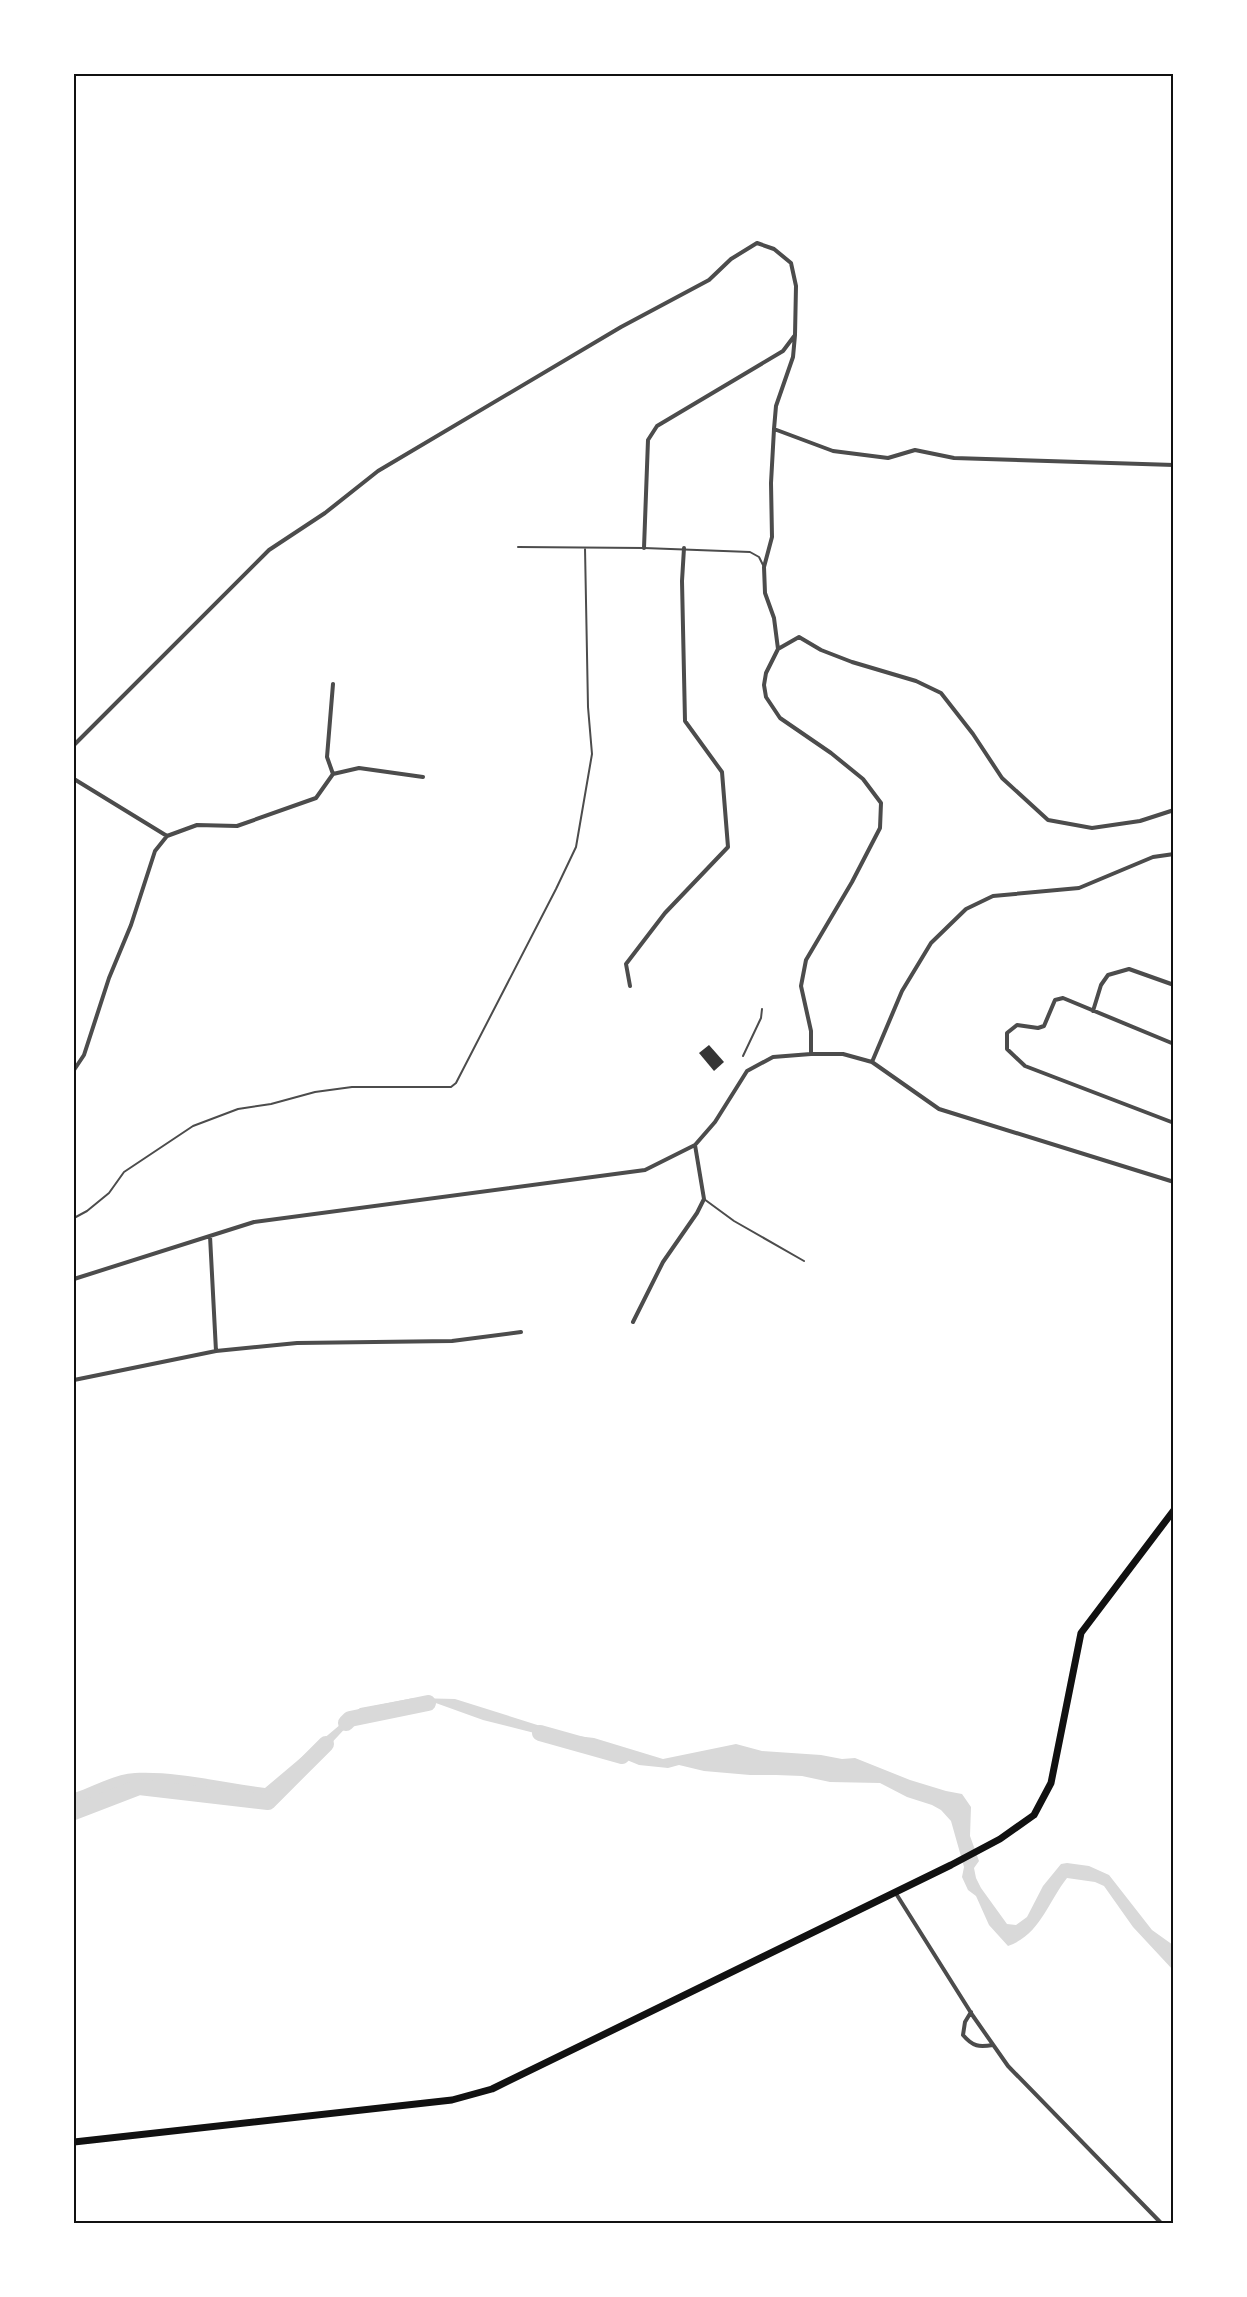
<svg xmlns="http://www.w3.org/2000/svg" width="1247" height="2297" viewBox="0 0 1247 2297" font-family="'IBM Plex Sans',sans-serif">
  <rect width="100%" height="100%" fill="#fff"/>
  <path fill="#d9d9d9" d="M414,1698L455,1699L569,1735L594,1738L663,1759L736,1744L762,1751L821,1755L842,1759L855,1758L910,1780L946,1791L962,1794L971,1807L970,1836L979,1861L974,1868L976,1878L981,1888L1007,1924L1016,1925L1027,1917L1043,1886L1061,1864L1067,1863L1089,1866L1109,1875L1152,1930L1173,1945V1970L1133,1927L1104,1886L1095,1882L1067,1878C1048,1902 1040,1935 1008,1946L989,1925L976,1896L968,1890L962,1877L964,1867L951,1821L941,1810L932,1805L907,1797L880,1783L830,1782L802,1776L776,1775H750L704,1771L679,1765L668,1768L639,1765L605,1751L483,1720L433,1702L423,1710L407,1708L363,1717L352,1721L325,1750L311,1759L268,1802L139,1787L74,1812V1793C93,1787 114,1774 135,1773C178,1771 223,1783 265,1788L360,1708Z"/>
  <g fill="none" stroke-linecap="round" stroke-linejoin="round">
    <path stroke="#d9d9d9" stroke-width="16" d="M346,1723L350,1719L428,1703
      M540,1733L622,1756
      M74,1812L139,1787L268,1802L326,1744"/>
  </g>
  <path fill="#353535" d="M709,1045L724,1062L714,1071L699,1053Z"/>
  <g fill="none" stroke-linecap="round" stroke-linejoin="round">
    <path stroke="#4c4c4c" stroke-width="2" d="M518,547L644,548L750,552L759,557L763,565
      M743,1056L761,1018L762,1009
      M704,1199L734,1221L804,1261
      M74,1218L87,1211L109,1193L124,1172L193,1126L238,1109L271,1104L315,1092L352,1087H451L456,1083L556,889L576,847L592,754L588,707L585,548"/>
    <path stroke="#4c4c4c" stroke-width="4" d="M795,335L793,357L776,406L774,429L771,483L772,537L764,567L765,593L774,618L778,649L766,673L764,685L766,697L780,718L831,753L863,779L881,803L880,828L852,882L806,960L801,986L811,1031V1054
      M774,429L833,451L888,458L915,450L954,458L1174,465
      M778,649L799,637L821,650L852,662L916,681L941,693L973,734L1002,778L1048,820L1092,828L1140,821L1174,810
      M74,745L269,550L325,513L378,471L621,327L709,280L731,259L757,243L774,249L791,263L796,286L795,335L783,351L657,426L648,440L644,548
      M333,774L327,757L333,684
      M74,779L167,836
      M630,986L626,964L665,913L728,847L722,772L685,721L682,581L684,548
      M1093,1011L1101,985L1108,975L1129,969L1174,985
      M1174,1044L1063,998L1055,1000L1044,1026L1038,1028L1017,1025L1007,1033V1049L1025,1066L1174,1123
      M872,1062L902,991L931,943L966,909L993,896L1079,888L1153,857L1174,854
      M74,1070L84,1055L109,978L131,925L155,851L167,836L197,825L237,826L316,798L333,774L359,768L423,777
      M210,1236L216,1351
      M74,1279L254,1222L645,1170L695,1145L715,1122L747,1071L773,1057L811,1054H843L872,1062L939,1109L1174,1182
      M633,1322L663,1262L697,1213L704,1199L695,1145
      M74,1380L216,1351L297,1343L452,1341L521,1332
      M895,1892L973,2016L1008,2066L1162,2224
      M971,2012L965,2022L963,2035C973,2047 979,2047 993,2045"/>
    <path stroke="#111" stroke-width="7" d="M74,2142L452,2100L492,2089L951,1865L1000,1839L1034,1815L1051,1783L1081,1633L1174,1510"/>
  </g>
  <rect width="1247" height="2297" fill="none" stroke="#ffffff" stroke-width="150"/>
  <rect x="75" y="75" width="1097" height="2147" fill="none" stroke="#111" stroke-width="2"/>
</svg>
